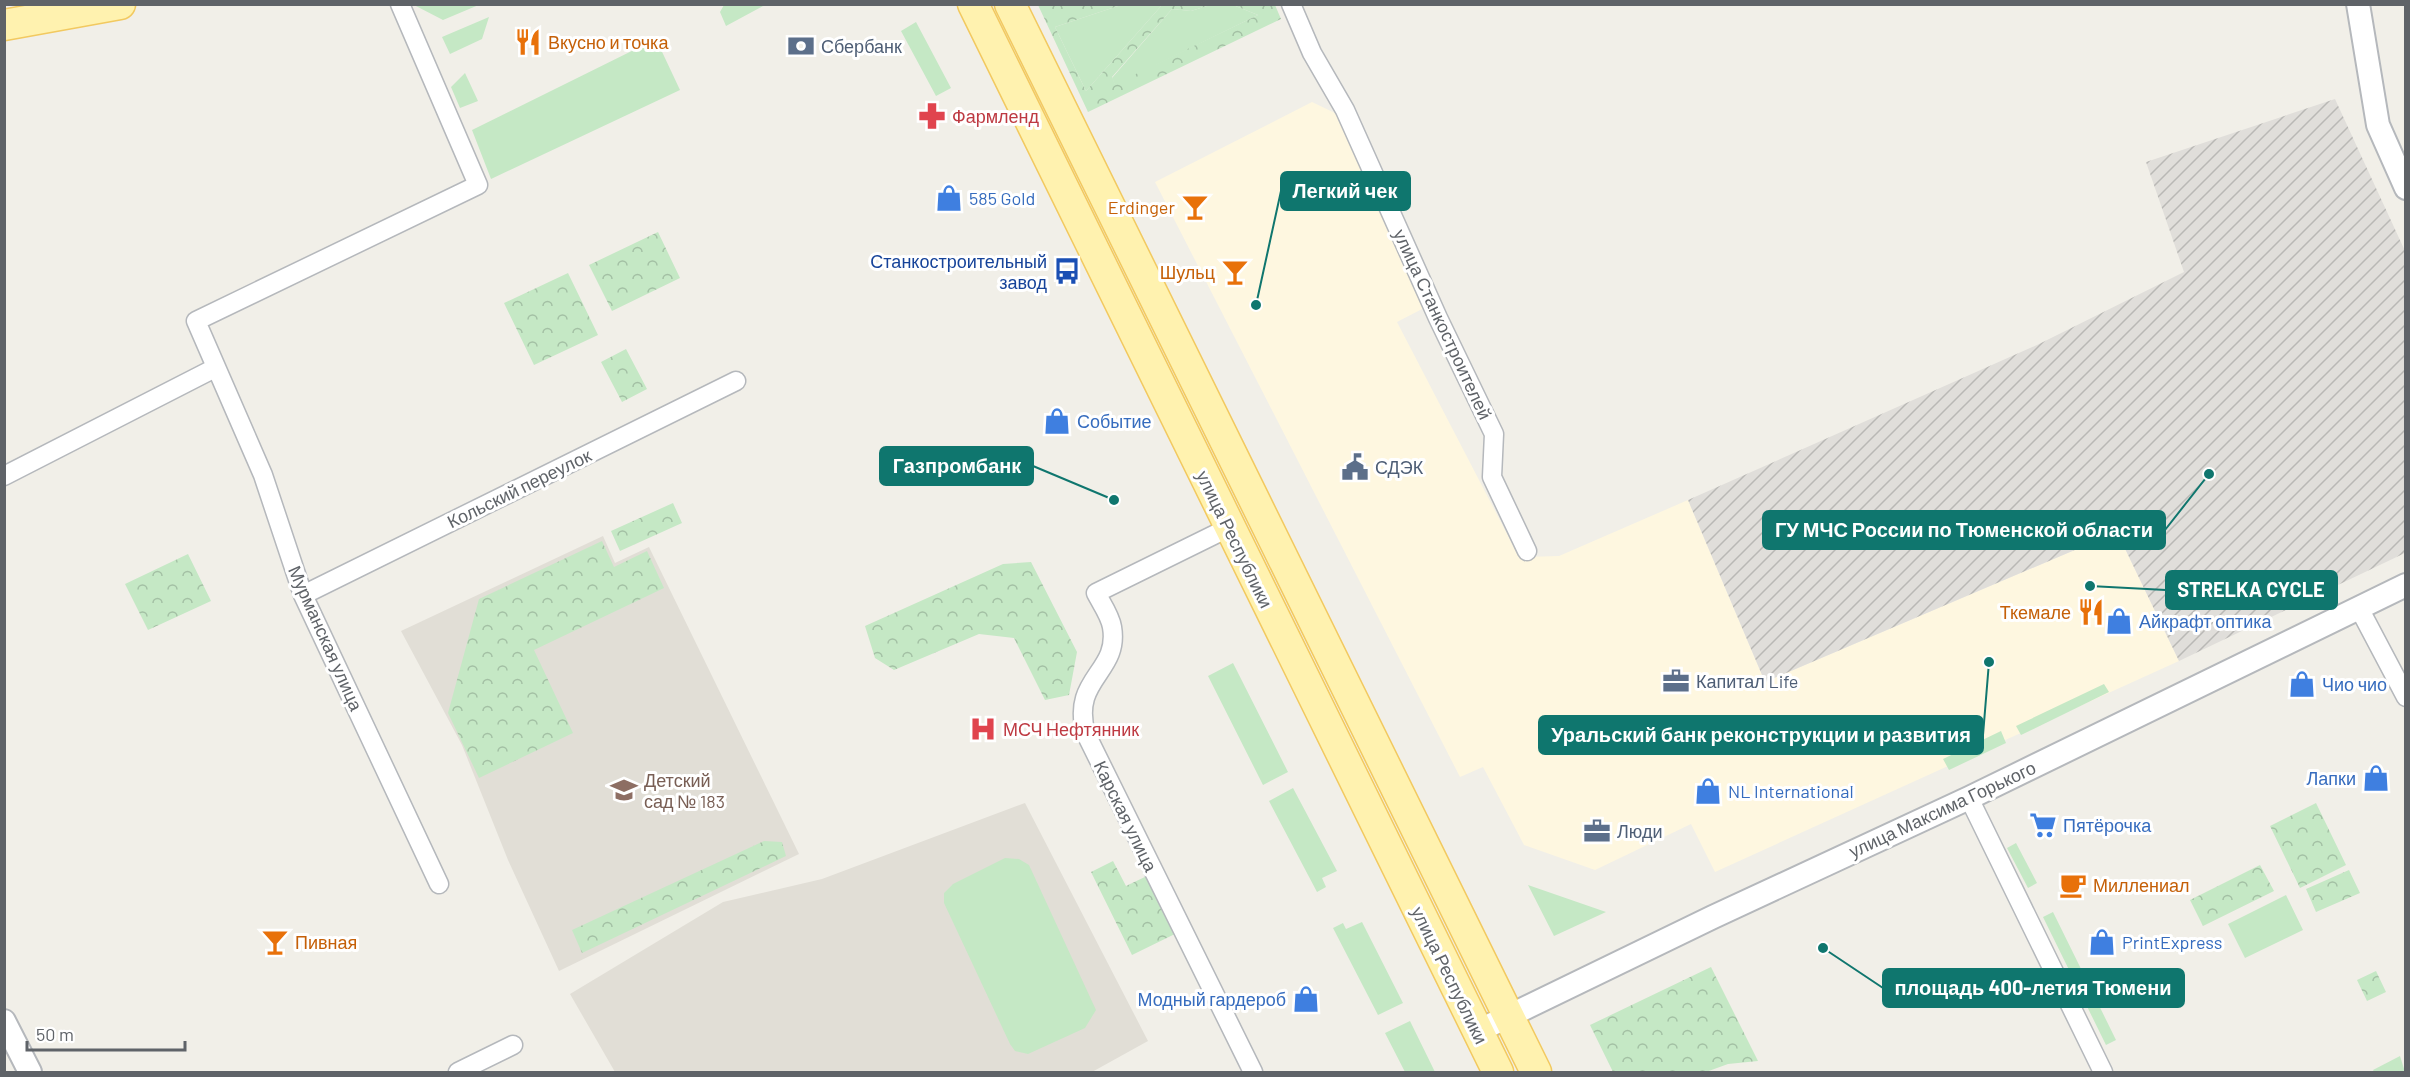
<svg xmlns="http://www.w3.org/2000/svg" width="2410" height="1077" viewBox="0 0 2410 1077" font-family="Barlow,sans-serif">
  <defs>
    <pattern id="industrial-furrows" width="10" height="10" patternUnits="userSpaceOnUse" patternTransform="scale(1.5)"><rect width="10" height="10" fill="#e0deda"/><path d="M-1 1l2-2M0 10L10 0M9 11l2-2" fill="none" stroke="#b9b8b5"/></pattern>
    <pattern id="forest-crowns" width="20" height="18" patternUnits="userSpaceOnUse" patternTransform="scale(1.5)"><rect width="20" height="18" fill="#c5e8c5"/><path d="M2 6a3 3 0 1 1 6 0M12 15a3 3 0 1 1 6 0" fill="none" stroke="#a3c0a4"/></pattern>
  </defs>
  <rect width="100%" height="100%" fill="#f1efe8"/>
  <path fill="#fef7e0" d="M1312,102L1337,114L1424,308L1397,322L1519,557L1559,556L1688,500L1765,682L2117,532L2179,661L1715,872L1691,824L1595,870L1524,845L1483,767L1460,777L1155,182Z"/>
  <path fill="url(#industrial-furrows)" d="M2335,99L2405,251V553L2179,661L2117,532L1765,682L1688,500L2037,345L2184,272L2146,162Z"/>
  <path fill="#e1ded6" d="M603,536L615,563L649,547L799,854L559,971L508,860L462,745L401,631Z
    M1025,803L1148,1041L1092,1072H615L570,994L723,902L822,879Z"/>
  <path fill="#c5e8c5" d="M481,4L443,20L414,5V4Z
    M767,4L726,26L720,12L724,5Z
    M1121,5H1162L1086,91L1055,27Z
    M1210,5H1233L1258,15L1115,85L1112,78L1172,9L1191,11Z
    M489,17L482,39L450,54L442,37Z
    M916,22L951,88L936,96L901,31Z
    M656,39L680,90L491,179L472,130Z
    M465,73L478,101L460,108L451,87Z
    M1233,663L1288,772L1263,785L1208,676Z
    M2104,684L2109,692L2021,735L2016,726Z
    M2001,731L2006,743L1949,770L1943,759Z
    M1293,788L1337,871L1322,878L1326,887L1317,892L1269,801Z
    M2016,843L2037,883L2028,888L2007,848Z
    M1005,858L1019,859L1029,865L1096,1010L1085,1028L1028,1054L1015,1051L1010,1044L944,903V893L953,884Z
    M1528,885L1606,912L1554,936Z
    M2286,895L2303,930L2245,958L2228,924Z
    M2053,912L2116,1040L2106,1045L2043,917Z
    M1362,922L1403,1003L1378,1015L1333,928L1343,923L1346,929Z
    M1410,1021L1435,1072H1405L1385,1033Z
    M2400,1056L2405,1072H2374L2373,1070Z"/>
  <path fill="url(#forest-crowns)" d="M1038,5H1121L1055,27L1086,91L1162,5H1210L1191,11L1172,9L1112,77L1115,84L1258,15L1233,5H1275L1281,19L1088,112Z
    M658,232L680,278L612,311L589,265Z
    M568,273L598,335L534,365L504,303Z
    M626,349L647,389L622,402L601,362Z
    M673,503L682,523L620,551L611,531Z
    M602,541L614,567L647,551L664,588L534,650L573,733L479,778L448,713L479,599Z
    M188,554L211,601L148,630L125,584Z
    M1031,562L1077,652L1069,695L1045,700L1014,638L979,634L894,670L875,658L865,626L1003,564Z
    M2316,803L2346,865L2300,888L2270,826Z
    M764,841L782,842L786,856L582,953L572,930Z
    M1113,861L1126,886L1151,874L1179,932L1132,955L1091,872Z
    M2260,865L2274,891L2203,926L2190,900Z
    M2349,870L2360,893L2316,912L2306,889Z
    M1711,967L1758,1061L1728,1064L1706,1072H1613L1590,1025Z
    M2376,971L2386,992L2367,1001L2357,980Z"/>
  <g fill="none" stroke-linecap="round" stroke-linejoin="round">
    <defs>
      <path id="minor" d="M400,4L478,185L196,321L263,475L303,595L439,884
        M1291,4L1312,53L1345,110L1438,318L1494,434L1492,477L1527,551
        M4,476L215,368
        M1230,527L1096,593C1101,603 1110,615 1112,627C1120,673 1070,678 1086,734L1253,1072
        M303,595L736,381
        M2359,608L2406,697
        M1969,798L2103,1072
        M458,1072L513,1045"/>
      <path id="tertiary" d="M2358,4L2378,125L2406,188
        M4,1021L30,1072
        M1478,1031L1713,917L1969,798L2406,585"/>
      <path id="primary" d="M973,4L1498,1072
        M1010,4L1536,1072
        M4,25L120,4"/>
    </defs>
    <use href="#minor" stroke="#b5b8bc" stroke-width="21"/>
    <use href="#tertiary" stroke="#b5b8bc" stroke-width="26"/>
    <use href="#primary" stroke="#f2c960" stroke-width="33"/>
    <use href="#minor" stroke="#fff" stroke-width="18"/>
    <use href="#tertiary" stroke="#fff" stroke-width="22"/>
    <use href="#primary" stroke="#fff2af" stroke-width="30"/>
  </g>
  <defs>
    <symbol id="restaurant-bare" viewBox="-9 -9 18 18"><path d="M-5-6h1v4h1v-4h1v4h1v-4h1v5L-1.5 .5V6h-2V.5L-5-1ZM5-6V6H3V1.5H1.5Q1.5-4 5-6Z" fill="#e8710a" stroke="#fff" stroke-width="2.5" paint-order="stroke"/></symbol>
    <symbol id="bank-bare" viewBox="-9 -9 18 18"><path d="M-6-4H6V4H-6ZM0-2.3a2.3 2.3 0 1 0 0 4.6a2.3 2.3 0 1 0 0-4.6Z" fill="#5c6f8a" stroke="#fff" stroke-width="2.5" paint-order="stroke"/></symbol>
    <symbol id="pharmacy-bare" viewBox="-9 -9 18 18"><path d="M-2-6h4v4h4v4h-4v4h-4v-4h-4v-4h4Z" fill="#e0444e" stroke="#fff" stroke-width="2.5" paint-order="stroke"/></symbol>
    <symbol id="shop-bare" viewBox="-9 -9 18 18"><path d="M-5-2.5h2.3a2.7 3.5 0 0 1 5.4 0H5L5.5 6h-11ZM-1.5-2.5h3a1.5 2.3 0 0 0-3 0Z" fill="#3f7fe0" stroke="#fff" stroke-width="2.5" paint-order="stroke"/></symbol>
    <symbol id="bar-bare" viewBox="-9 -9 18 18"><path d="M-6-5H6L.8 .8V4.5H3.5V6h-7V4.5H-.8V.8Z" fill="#e8710a" stroke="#fff" stroke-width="2.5" paint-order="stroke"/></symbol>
    <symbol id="bus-bare" viewBox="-9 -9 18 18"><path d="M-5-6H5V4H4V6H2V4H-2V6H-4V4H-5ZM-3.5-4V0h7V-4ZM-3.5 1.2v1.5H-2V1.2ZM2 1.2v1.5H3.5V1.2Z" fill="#1a4fb4" stroke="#fff" stroke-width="2.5" paint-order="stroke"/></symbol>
    <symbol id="civic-bare" viewBox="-9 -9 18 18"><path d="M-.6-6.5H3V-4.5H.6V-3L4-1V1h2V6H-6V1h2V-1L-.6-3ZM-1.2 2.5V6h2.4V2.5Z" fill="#5c6f8a" stroke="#fff" stroke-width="2.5" paint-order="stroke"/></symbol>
    <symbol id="office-bare" viewBox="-9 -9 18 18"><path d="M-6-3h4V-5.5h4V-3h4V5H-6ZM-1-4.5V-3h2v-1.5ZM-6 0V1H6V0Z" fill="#5c6f8a" stroke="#fff" stroke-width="2.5" paint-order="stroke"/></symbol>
    <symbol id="hospital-bare" viewBox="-9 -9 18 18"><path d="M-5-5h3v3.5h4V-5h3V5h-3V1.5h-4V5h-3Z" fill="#e0444e" stroke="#fff" stroke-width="2.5" paint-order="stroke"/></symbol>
    <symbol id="school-bare" viewBox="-9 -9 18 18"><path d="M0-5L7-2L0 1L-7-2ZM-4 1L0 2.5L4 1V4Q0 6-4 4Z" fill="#8d6e63" stroke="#fff" stroke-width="2.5" paint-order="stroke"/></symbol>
    <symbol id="supermarket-bare" viewBox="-9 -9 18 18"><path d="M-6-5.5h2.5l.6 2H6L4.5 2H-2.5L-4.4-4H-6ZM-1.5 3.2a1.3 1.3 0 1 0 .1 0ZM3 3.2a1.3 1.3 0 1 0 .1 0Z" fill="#3f7fe0" stroke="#fff" stroke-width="2.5" paint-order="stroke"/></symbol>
    <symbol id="cafe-bare" viewBox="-9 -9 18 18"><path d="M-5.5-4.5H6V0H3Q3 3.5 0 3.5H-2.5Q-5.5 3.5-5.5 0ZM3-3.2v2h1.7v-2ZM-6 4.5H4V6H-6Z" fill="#e8710a" stroke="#fff" stroke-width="2.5" paint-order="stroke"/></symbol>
  </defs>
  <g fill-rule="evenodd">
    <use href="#restaurant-bare" x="509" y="23" width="38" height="38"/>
    <use href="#bank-bare" x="782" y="27" width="38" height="38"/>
    <use href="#pharmacy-bare" x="913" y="97" width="38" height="38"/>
    <use href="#shop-bare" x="930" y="179" width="38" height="38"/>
    <use href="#bar-bare" x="1176" y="188" width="38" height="38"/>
    <use href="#bus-bare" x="1048" y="252" width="38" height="38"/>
    <use href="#bar-bare" x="1216" y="253" width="38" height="38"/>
    <use href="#shop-bare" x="1038" y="402" width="38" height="38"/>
    <use href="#civic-bare" x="1336" y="448" width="38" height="38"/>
    <use href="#restaurant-bare" x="2072" y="593" width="38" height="38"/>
    <use href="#shop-bare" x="2100" y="602" width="38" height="38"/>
    <use href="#office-bare" x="1657" y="662" width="38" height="38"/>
    <use href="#shop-bare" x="2283" y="665" width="38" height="38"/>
    <use href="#hospital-bare" x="964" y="710" width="38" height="38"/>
    <use href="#shop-bare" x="2357" y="759" width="38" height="38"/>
    <use href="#school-bare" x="605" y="771" width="38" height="38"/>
    <use href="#shop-bare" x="1689" y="772" width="38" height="38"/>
    <use href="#supermarket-bare" x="2024" y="806" width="38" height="38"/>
    <use href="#office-bare" x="1578" y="812" width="38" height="38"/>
    <use href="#cafe-bare" x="2054" y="866" width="38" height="38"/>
    <use href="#bar-bare" x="256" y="923" width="38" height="38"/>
    <use href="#shop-bare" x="2083" y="923" width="38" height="38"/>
    <use href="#shop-bare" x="1287" y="980" width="38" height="38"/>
  </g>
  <g text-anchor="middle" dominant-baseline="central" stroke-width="6" stroke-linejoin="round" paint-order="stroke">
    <g font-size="18" fill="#c56008" stroke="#fff" text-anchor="start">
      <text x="548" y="42">Вкусно и точка</text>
      <text x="1175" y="207" text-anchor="end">Erdinger</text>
      <text x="1215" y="272" text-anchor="end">Шульц</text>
      <text x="2071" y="612" text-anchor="end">Ткемале</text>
      <text x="2093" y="885">Миллениал</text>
      <text x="295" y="942">Пивная</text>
    </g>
    <g font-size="18" fill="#4e5e75" stroke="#fff" text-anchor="start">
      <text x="821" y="46">Сбербанк</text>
      <text x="1375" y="467">СДЭК</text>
      <text x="1696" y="681">Капитал Life</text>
      <text x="1617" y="831">Люди</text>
    </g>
    <g font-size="18" fill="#be3a42" stroke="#fff" text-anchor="start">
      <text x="952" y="116">Фармленд</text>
      <text x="1003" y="729">МСЧ Нефтянник</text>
    </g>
    <g font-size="18" fill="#366cbe" stroke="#fff" text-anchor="start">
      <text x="969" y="198">585 Gold</text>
      <text x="1077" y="421">Событие</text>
      <text x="2139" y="621">Айкрафт оптика</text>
      <text x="2322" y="684">Чио чио</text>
      <text x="2356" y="778" text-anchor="end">Лапки</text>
      <text x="1728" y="791">NL International</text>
      <text x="2063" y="825">Пятёрочка</text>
      <text x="2122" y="942">PrintExpress</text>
      <text x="1286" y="999" text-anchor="end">Модный гардероб</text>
    </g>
    <g font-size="18" fill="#164399" stroke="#fff" text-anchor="end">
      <text x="1047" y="261">Станкостроительный<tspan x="1047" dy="21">завод</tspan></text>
    </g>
    <g font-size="18" fill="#5f6368" stroke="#fff">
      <text transform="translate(1443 324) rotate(65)">улица Станкостроителей</text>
      <text transform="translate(519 488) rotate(-26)">Кольский переулок</text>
      <text transform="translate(1235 539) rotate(64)">улица Республики</text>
      <text transform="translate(326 638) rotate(66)">Мурманская улица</text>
      <text transform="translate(1942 809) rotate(-25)">улица Максима Горького</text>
      <text transform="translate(1126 816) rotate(64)">Карская улица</text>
      <text transform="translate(1450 975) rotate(64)">улица Республики</text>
    </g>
    <g font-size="18" fill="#785e54" stroke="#fff" text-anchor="start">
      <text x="644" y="780">Детский<tspan x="644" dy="21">сад № 183</tspan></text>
    </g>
  </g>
  <path fill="none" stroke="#0f766e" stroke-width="2" d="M1256 305L1281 191M1114 500L1033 466M2209 474L2165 530M2090 586L2166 590M1989 662L1983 735M1823 948L1883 988"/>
  <g fill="#0f766e" stroke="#fff" stroke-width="2">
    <circle cx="1256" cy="305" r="6"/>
    <circle cx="1114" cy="500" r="6"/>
    <circle cx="2209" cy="474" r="6"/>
    <circle cx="2090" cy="586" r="6"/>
    <circle cx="1989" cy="662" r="6"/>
    <circle cx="1823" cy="948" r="6"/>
  </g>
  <g fill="#0f766e" stroke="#0f766e" stroke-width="2">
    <rect x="1281" y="172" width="129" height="38" rx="6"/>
    <rect x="880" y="447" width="153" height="38" rx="6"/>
    <rect x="1763" y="511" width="402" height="38" rx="6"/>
    <rect x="2166" y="571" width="171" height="38" rx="6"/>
    <rect x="1539" y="716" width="444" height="38" rx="6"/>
    <rect x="1883" y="969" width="301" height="38" rx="6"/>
  </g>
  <g font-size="20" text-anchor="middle" font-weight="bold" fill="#fff">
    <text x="1345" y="198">Легкий чек</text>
    <text x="957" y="473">Газпромбанк</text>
    <text x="1964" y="537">ГУ МЧС России по Тюменской области</text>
    <text x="2251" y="597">STRELKA CYCLE</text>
    <text x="1761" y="742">Уральский банк реконструкции и развития</text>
    <text x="2033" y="995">площадь 400-летия Тюмени</text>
  </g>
  <rect width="2410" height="1077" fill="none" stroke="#5f6368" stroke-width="12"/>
  <path d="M27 1041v9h158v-9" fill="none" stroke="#5f6368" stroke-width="3"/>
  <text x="36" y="1041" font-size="18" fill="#5f6368" stroke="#ffffff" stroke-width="4.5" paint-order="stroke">50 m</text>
</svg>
